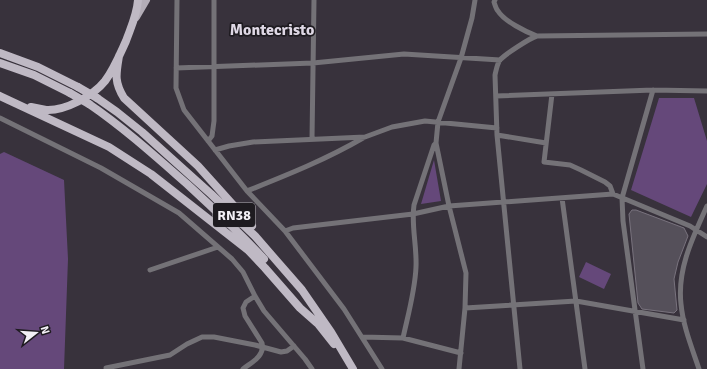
<svg xmlns="http://www.w3.org/2000/svg" width="707" height="369" viewBox="0 0 707 369" font-family="Signika,sans-serif">
  <rect width="100%" height="100%" fill="#38323c"/>
  <path fill="#65487a" d="M659,98H694L707,141V184L691,217L631,190Z
    M4,152L64,180L68,259L64,369H0V154Z
    M434,160L441,201L421,204Z
    M586,262L611,274L604,289L579,277Z"/>
  <path fill="#55505a" stroke="#79737e" d="M632,210H636L684,228L688,236L678,262L674,279L677,310L674,313L642,309L638,303L629,214Z"/>
  <g fill="none" stroke-linecap="round" stroke-linejoin="round">
    <path stroke="#747277" stroke-width="5" d="M177,0L176,88L184,110L247,191L285,231L293,228L413,214L449,206L613,194L690,226L707,237
      M495,0L494,2C495,5 496,9 498,11C504,21 526,32 537,36L707,34
      M176,68L313,63L404,54L500,60
      M552,94L544,162L570,165L581,170L605,182L610,186L613,194
      M496,96L653,90L707,91
      M0,118L101,168L179,213L232,259L243,272L255,296L264,311L305,359L312,369
      M497,135L546,143
      M312,139L314,0
      M208,141L212,136L214,121V0
      M215,150L229,146L253,142L365,137L392,127L425,121L497,128
      M247,191C287,175 325,160 363,138
      M562,198L585,369
      M285,231L344,309L382,369
      M150,270L218,247
      M465,308L576,301L684,320
      M362,337L403,338L461,353
      M403,338C408,315 415,291 416,267C417,246 411,225 414,205L434,145L436,143
      M106,368L170,355L187,344L202,337H214L255,345L281,352L287,351L294,346
      M243,369C252,362 265,356 262,343L245,316L243,308L246,302L255,296
      M459,369L465,308L466,273L449,206L436,143L438,122L461,58L472,18L475,0
      M520,369L497,135L495,75C496,71 497,64 500,60C504,55 530,38 537,36
      M643,369L623,221L622,198L653,90
      M699,369C692,348 683,326 681,304C677,269 693,237 707,206"/>
    <path stroke="#b3adb7" stroke-width="8" d="M136,17L146,0"/>
    <path stroke="#bfb9c4" stroke-width="8" d="M0,53L38,67L78,87
      M119,56C116,74 114,82 124,98L198,166L252,226
      M0,63L34,75L70,93
      M0,96L109,147L151,174L248,250L265,268L300,308L317,323
      M97,98L117,112L142,132L211,194L255,236L302,290L331,332L353,369
      M89,104C124,128 155,156 187,184C213,208 240,233 264,259
      M31,107C36,108 41,109 46,110C65,111 93,96 105,81C114,69 120,54 126,41C131,27 137,15 138,0
      M315,320L334,344"/>
    <path stroke="#bfb9c4" stroke-width="8" d="M78,87L97,98
      M70,93L89,104"/>
  </g>
  <g text-anchor="middle" dominant-baseline="central" stroke-width="3.5" stroke-linejoin="round" paint-order="stroke">
    <rect fill="#1e1b20" stroke="#b3b0b6" stroke-width="1" x="213" y="203" width="42" height="24" rx="3"/>
    <g font-size="14" font-weight="bold" fill="#f3f0f6">
      <text x="234" y="215">RN38</text>
    </g>
    <g font-size="16" font-weight="bold" fill="#dfd8e5" stroke="#1e1b20">
      <text x="272" y="30">Montecristo</text>
    </g>
  </g>
  <g transform="translate(36 333) rotate(73)" stroke="#1e1b20" stroke-width="3" paint-order="stroke">
  <path d="M0-3L7 15L0 10L-7 15Z" fill="#f3f0f6"/>
  <text y="-6" font-size="11" font-weight="bold" text-anchor="middle" fill="#f3f0f6">N</text>
  </g>
</svg>
